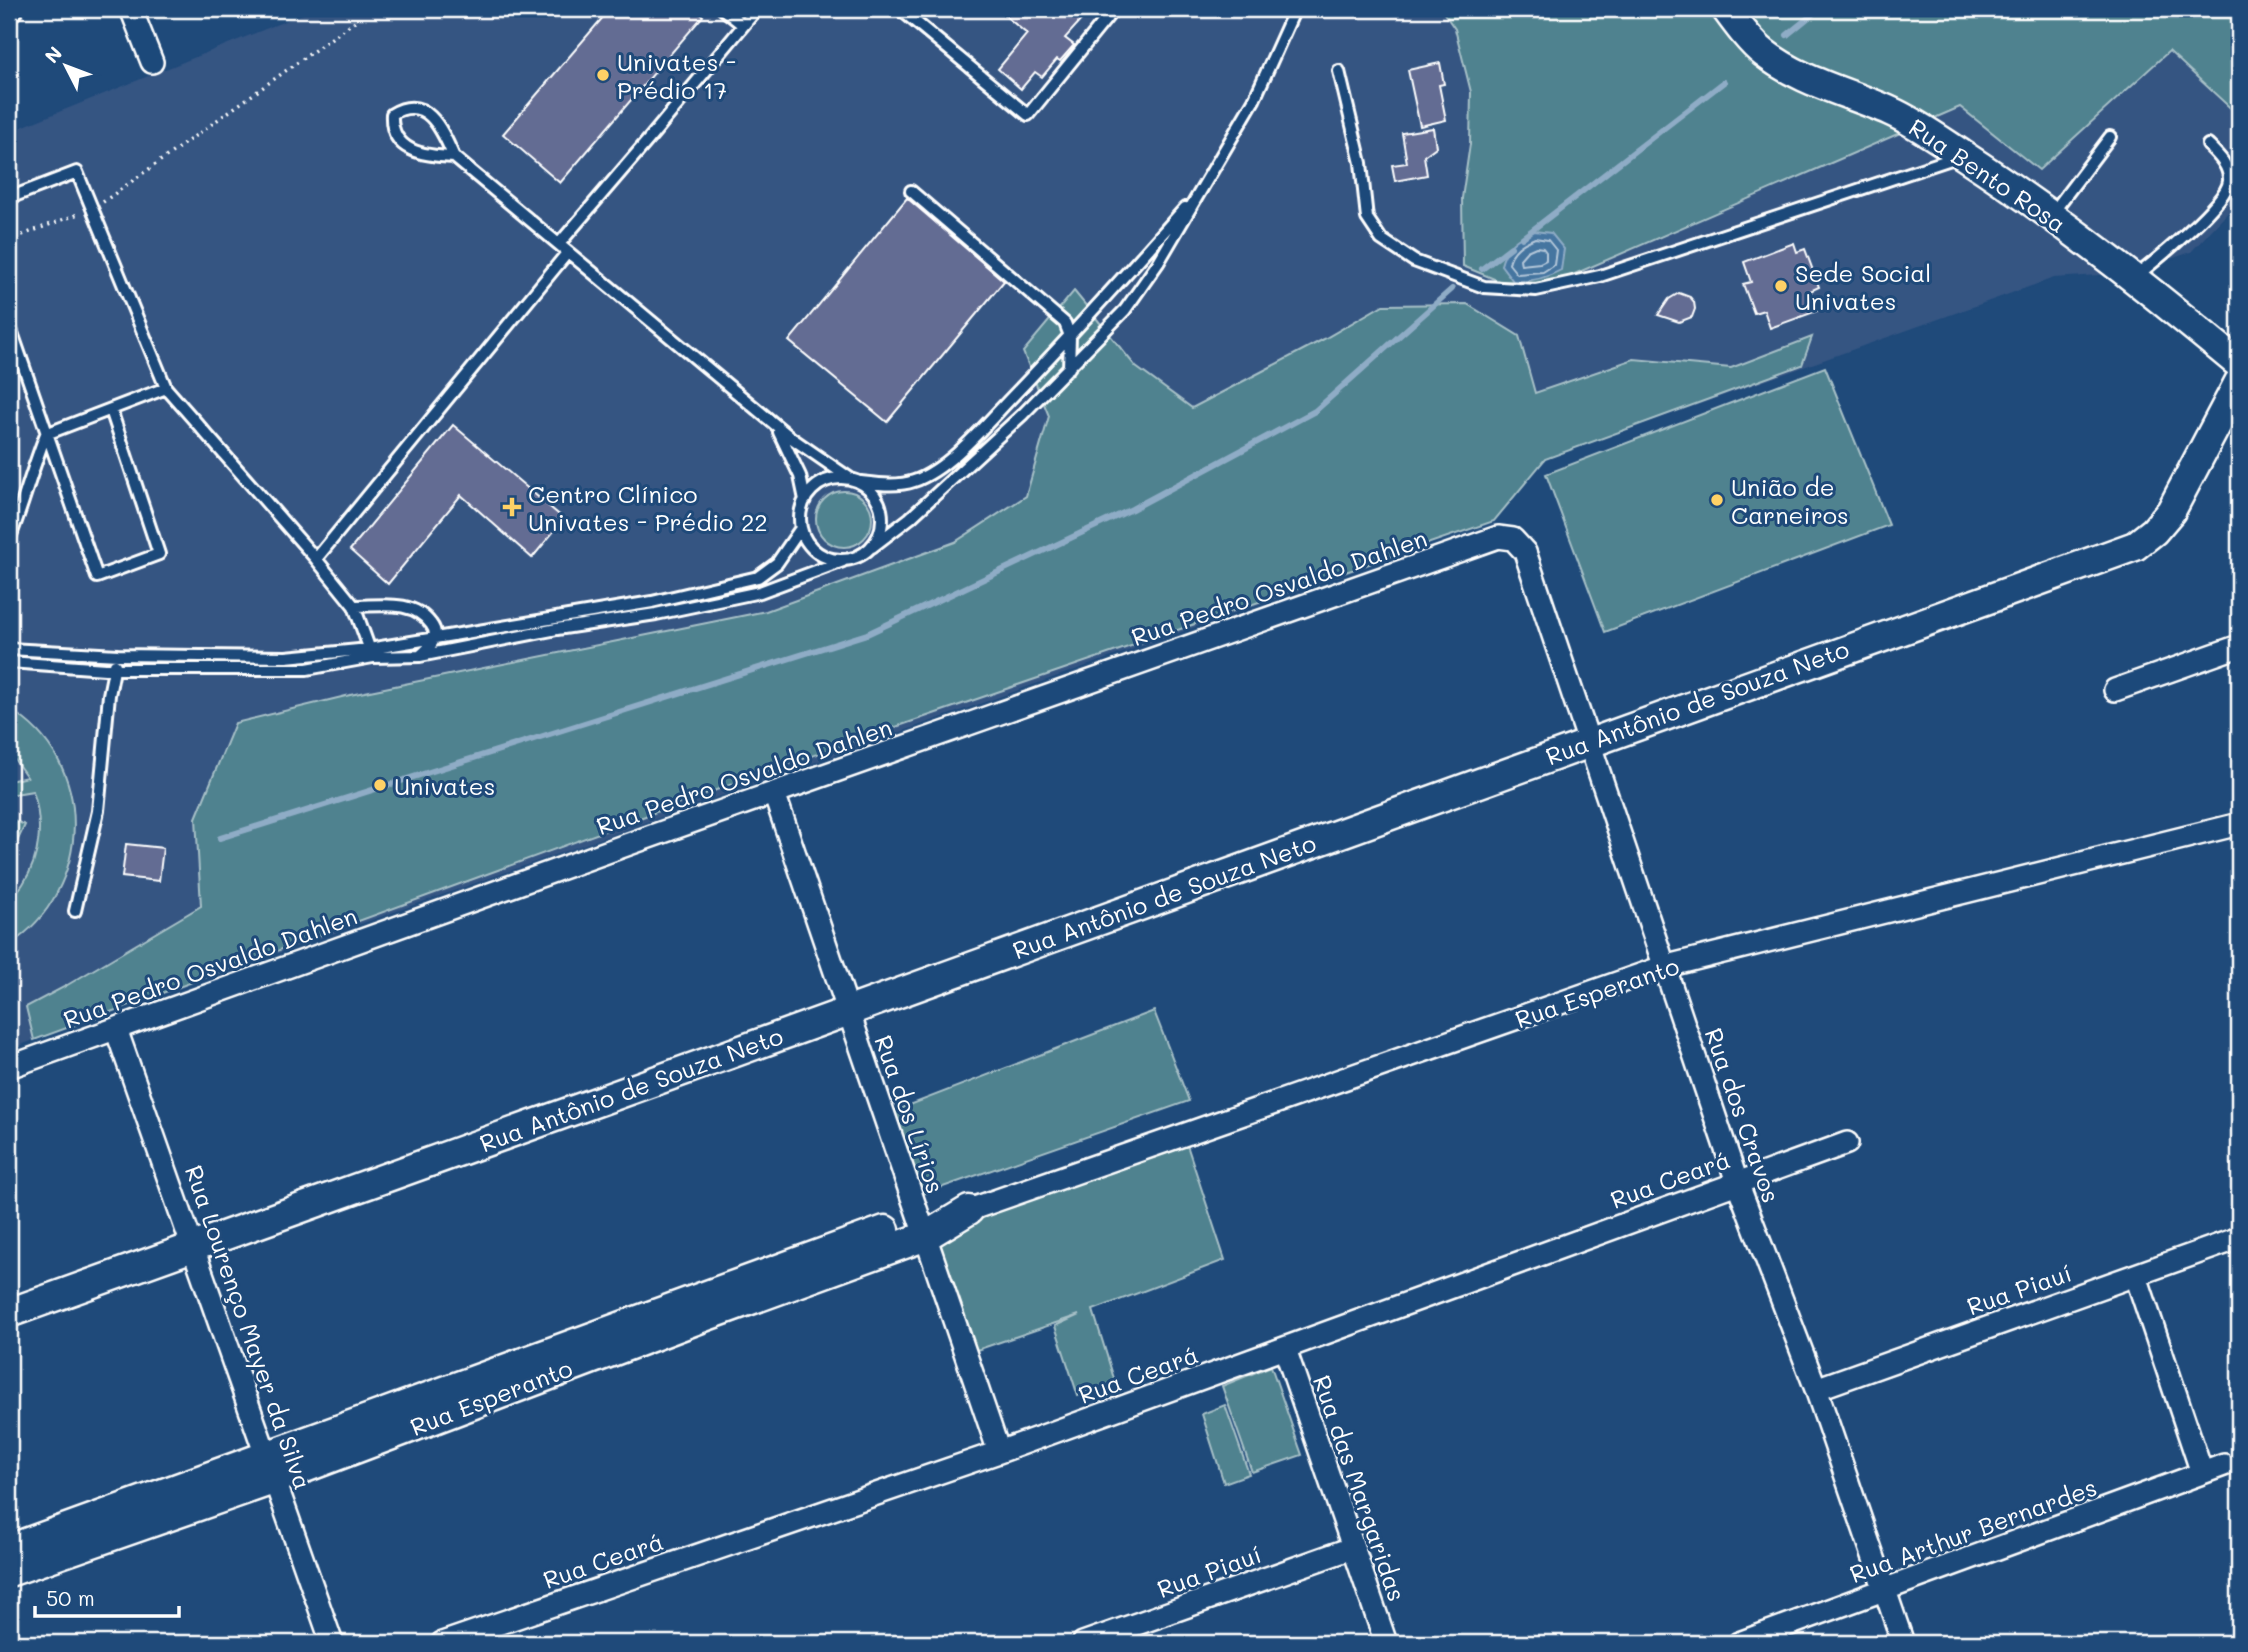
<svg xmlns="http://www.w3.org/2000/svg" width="2248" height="1652" viewBox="0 0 2248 1652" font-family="Mali,sans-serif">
  <rect width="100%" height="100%" fill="#1f4a7a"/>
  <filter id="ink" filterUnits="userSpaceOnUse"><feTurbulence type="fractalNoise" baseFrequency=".0143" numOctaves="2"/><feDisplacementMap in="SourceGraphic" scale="14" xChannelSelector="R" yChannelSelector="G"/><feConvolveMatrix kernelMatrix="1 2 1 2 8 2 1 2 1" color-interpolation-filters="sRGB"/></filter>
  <g filter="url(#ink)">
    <path fill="#345482" d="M315,9H1377L1375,13L1386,9H1441L1455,29L1471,92L1470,144L1563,279L1960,107L2039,170L2169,50L2239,116V201L2191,252L2130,273L2054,278L1545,459L1494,521L9,1049V132Z"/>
    <path fill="#4f828f" stroke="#a7c0c7" stroke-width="2" d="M1441,9H2239V116L2169,51L2039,170L1960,107L1563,279L1511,286L1463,266L1462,198L1470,144L1471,92L1455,29Z
      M1074,291L1136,367L1192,408L1324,339L1383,305L1467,304L1519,336L1535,393L1634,359L1731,368L1812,337L1802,365L1545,459L1494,521L768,771L34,1040L26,1007L64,987L201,906L196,818L235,723L350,695L766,611L955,542L1026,496L1049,416L1023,352Z
      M1825,367L1889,525L1605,632L1546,474Z
      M816 519a28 28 0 1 1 56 0a28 28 0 1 1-56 0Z
      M9,709C98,761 93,891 9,945C9,935 6,908 10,901C13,896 19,890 23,884C41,856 43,822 33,791L9,795V781L27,777L9,752Z
      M9,818L25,825L9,858Z
      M1154,1011L1189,1101L923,1194L894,1111Z
      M1186,1142L1225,1260L1093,1310L1115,1382L1078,1396L1055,1326L1079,1315L971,1352L931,1233Z
      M1271,1366L1302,1455L1252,1472L1222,1386Z
      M1225,1405L1249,1474L1224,1483L1202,1414Z"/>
    <path fill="#4474a0" stroke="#8facc6" stroke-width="2" d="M1534,231L1551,233L1564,249L1561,270C1545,279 1531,282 1513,281L1501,265C1506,246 1516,238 1534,231Z"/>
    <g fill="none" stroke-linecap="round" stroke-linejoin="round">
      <path stroke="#b4c7d9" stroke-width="2" d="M1535,238L1548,240L1556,250L1554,265L1543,272L1517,274L1509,264C1511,250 1523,243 1535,238Z
        M1536,247L1543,248L1546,252V260L1540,263L1521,265L1520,259L1527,251Z"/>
      <path stroke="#8facc6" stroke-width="6" d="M1787,35L1819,9
        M1522,238L1724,82
        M1482,269L1511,247
        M220,838L867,634L1132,509L1315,411L1452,289"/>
    </g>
    <path fill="#646c93" stroke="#fff" stroke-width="2" d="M610,9H694L703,16L560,183L503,134Z
      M997,9H1091L1065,38L1074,45L1060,61L1057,59L1042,77L1035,72L1021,89L998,69L1027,34Z
      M1440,63L1444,84L1439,85L1446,120L1420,126L1408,70Z
      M1433,128L1436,147L1424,156L1427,175L1395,181L1392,165L1407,163L1402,133Z
      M907,198L1004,281L887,422L789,341Z
      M1794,243L1797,252L1805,249L1819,287L1810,291L1817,311L1770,328L1764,310L1754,313L1743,284L1751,282L1744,262Z
      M1679,293L1690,297L1694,302L1695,309L1692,317L1679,322L1658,315L1669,299Z
      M453,425L564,519L532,558L461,495L388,584L350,550Z
      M126,844L163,848L159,881L122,877Z"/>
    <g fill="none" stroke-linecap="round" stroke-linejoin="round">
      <defs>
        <path id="lane" d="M723,9L743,25
          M900,9L1028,115L1114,9
          M1339,71L1361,163L1367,218L1381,239L1414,261L1484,287L1536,290L1600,276L1957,157
          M454,157C424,156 390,152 392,114C427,93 442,130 454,157L790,437L851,479
          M911,191L1065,323L1070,336L1069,368
          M9,198L77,172L166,388L316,559L354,606L371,653
          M2051,215L2110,137
          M559,244L649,139L757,9
          M2135,277C2154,262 2227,203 2229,181C2230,166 2218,155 2208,145
          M9,324L97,577L159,554L111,410
          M779,432L800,476L805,500
          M800 519a41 41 0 1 1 82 0a41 41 0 1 1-82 0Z
          M861,482C878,484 897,487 914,481C949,469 985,425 1011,398C1071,336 1128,272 1185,208
          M9,540C23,505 32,469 46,434L166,388
          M872,547L910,518L1023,414L1125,310L1158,263L1254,100L1295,9
          M316,559L568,252
          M354,606C381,606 413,599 431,624C441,637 430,647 420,656
          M9,649L118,655L286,657L369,649L652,602L758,577L777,563L801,528
          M9,662L105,669H307L373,657L420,656L557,629L656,614L760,592L843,561
          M75,911L98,811L109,695L115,665"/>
        <path id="street" d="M131,9L152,62
          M9,10L12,9
          M2115,690L2239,646
          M774,793C847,1013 925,1232 999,1452
          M116,1029L332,1643
          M9,1067L629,844L1498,537L1513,539L1525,552L1737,1182L1816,1389L1903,1643
          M969,1210L1663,967L2239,824
          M2136,1276L2202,1473
          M1285,1349L1386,1643
          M1816,1389L2239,1238
          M442,1643L999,1452L1847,1143
          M1083,1643L1352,1548
          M1739,1643L2224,1465"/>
        <path id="secondary" d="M1726,9C1737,24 1750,42 1764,53C1801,82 1848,92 1890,111C1915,122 1940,140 1963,155C2060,218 2150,290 2239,364
          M9,1313C719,1061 1425,799 2135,546L2154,531L2171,511L2239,382
          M9,1549C302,1445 592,1335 885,1230
          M9,1572L273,1480L704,1317L926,1236L969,1210"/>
      </defs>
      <use href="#lane" stroke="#fff" stroke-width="16"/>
      <use href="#street" stroke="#fff" stroke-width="26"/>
      <use href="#secondary" stroke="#fff" stroke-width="33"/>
      <path stroke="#fff" stroke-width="3.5" stroke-dasharray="2 5" stroke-linecap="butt" d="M103,202L358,19
        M9,240L78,214"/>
      <use href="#lane" stroke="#1f4a7a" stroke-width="10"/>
      <use href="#street" stroke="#1f4a7a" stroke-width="21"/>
      <use href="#secondary" stroke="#1f4a7a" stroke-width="28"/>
    </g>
  </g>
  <g fill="#ffd166" stroke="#1f4a7a" stroke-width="2.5">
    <circle cx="603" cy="75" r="7"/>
    <circle cx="1781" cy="286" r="7"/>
    <circle cx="1717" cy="500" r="7"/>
    <path d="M508.5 496.5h7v7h7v7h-7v7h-7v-7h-7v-7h7z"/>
    <circle cx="380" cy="785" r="7"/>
  </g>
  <g text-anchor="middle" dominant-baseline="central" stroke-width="6" stroke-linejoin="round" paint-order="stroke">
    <g font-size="24" fill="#fff" stroke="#1f4a7a" text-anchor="start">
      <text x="617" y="61">Univates -<tspan x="617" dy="28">Prédio 17</tspan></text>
      <text x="1795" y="272">Sede Social<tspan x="1795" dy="28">Univates</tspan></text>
      <text x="1731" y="486">União de<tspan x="1731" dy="28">Carneiros</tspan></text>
      <text x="528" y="493">Centro Clínico<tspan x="528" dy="28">Univates - Prédio 22</tspan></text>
      <text x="394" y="785">Univates</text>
    </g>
    <g font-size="24" fill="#fff" stroke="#1f4a7a">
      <text transform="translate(1988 175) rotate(34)">Rua Bento Rosa</text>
      <text transform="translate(1279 587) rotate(-19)">Rua Pedro Osvaldo Dahlen</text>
      <text transform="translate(1697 702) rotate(-20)">Rua Antônio de Souza Neto</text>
      <text transform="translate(744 776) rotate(-19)">Rua Pedro Osvaldo Dahlen</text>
      <text transform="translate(1164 896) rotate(-20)">Rua Antônio de Souza Neto</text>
      <text transform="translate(210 967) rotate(-20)">Rua Pedro Osvaldo Dahlen</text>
      <text transform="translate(1597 992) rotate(-19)">Rua Esperanto</text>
      <text transform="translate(631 1089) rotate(-20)">Rua Antônio de Souza Neto</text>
      <text transform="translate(910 1114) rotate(71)">Rua dos Lírios</text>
      <text transform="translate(1743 1115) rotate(71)">Rua dos Cravos</text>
      <text transform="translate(1670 1179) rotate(-20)">Rua Ceará</text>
      <text transform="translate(2019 1289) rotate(-19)">Rua Piauí</text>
      <text transform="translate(249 1327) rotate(71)">Rua Lourenço Mayer da Silva</text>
      <text transform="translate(1138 1374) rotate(-20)">Rua Ceará</text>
      <text transform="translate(491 1397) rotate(-21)">Rua Esperanto</text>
      <text transform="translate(1360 1488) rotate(71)">Rua das Margaridas</text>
      <text transform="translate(1973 1530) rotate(-20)">Rua Arthur Bernardes</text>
      <text transform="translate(603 1560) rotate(-19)">Rua Ceará</text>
      <text transform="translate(1209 1571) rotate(-20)">Rua Piauí</text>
    </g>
  </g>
  <rect width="2248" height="1652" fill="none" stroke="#1f4a7a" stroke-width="35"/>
  <rect x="18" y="18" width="2213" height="1617" fill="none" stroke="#fff" stroke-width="2.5" filter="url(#ink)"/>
  <g transform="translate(66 66) rotate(312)" stroke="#1f4a7a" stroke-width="5" paint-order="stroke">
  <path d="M0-5L12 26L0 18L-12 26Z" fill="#ffffff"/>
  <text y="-10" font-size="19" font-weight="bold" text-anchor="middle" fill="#ffffff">N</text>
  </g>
  <path d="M35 1606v10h144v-10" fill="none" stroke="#ffffff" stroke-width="3.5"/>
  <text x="46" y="1606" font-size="21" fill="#ffffff" stroke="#1f4a7a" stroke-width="5" paint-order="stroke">50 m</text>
</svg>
